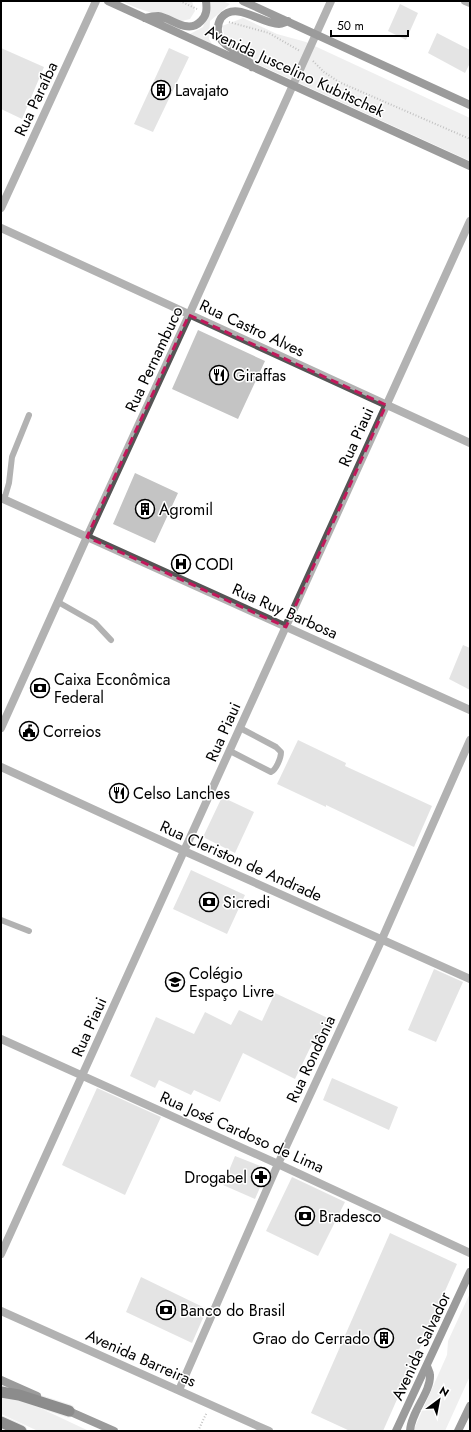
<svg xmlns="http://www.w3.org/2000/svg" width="471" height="1432" viewBox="0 0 471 1432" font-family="Jost,sans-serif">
  <rect width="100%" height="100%" fill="#fff"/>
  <path fill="#dcdcdc" d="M121,1H192L195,11L190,19L178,22L137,8Z
    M208,1H222L230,4L210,21L209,39L212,44L188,35L203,27L209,11Z
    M243,18L277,34L306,42L470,118V161L255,63L245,52L225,38L222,26Z
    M470,1293V1376L445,1431H414V1429L447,1355L448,1341Z
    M1,1397L23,1400L89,1431H38L1,1414Z"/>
  <path fill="#c4c4c4" d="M400,4L418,13L406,40L388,31Z
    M437,33L470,50V63L465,73L428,53Z
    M1,48L44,67L22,119L1,109Z
    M169,48L189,57L153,132L134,124Z
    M198,330L265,361L238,419L172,389Z
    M135,473L178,493L155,543L113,524Z
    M463,645L470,648V690L449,679Z
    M298,740L346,763L345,766L432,806L414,847L326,805V807L277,784Z
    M222,797L254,812L235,853L203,837Z
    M191,870L245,895L227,934L173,909Z
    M434,969L463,982L436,1042L408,1030Z
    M275,993L334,1021L322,1049L312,1044L295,1079L243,1053L220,1102L194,1090L191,1095L159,1080L155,1088L130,1076L156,1017L194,1034L205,1012L231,1025L239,1010L262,1021Z
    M332,1078L398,1107L389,1130L323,1100Z
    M97,1088L161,1117L125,1195L62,1165Z
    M235,1156L268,1169L255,1199L223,1185Z
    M292,1177L345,1202L318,1256L266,1231Z
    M390,1233L457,1264L383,1431H350L311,1413Z
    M141,1277L207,1309L192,1343L126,1312Z"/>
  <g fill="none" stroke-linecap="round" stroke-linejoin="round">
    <defs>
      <path id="trunk" d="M1,1392L19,1395L69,1411
        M1,1422L21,1431"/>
    </defs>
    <use href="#trunk" stroke="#dbdbdb" stroke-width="13"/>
    <path stroke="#777" stroke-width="2" stroke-dasharray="1 2" stroke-linecap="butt" d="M180,1L197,9
      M229,22L269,33L300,51
      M313,61L324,72L339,82L470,139
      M198,1431L207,1412"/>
    <path stroke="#555" stroke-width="6" d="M4,500L9,483L12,457L29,415
      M58,602L95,623L111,640
      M230,751L271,772C276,770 281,758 281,752L276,747L240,728
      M1,920L29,931"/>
    <path stroke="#555" stroke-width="8" d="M465,1L470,3
      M1,208L96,1
      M1,228L470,443
      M1,498L470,710
      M1,728L87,537L189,315L331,1
      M1,767L184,851L470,979
      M1,1039L278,1164L470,1253
      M1,1254L470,221
      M1,1311L269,1431
      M179,1390L278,1164L382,939L470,740"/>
    <path stroke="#222" stroke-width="8" d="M108,1L470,166
      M243,1L470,105
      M145,18C149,17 154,16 158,16C172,18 188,35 201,21C207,15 207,9 206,1
      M252,67C246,51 226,51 219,36C217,30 218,23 221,18C236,0 261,24 279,24C282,24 285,22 288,21
      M1,1380L37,1396
      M64,1409L114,1431
      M396,1431L470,1272
      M410,1431C411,1412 431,1392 430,1375C430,1372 428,1369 427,1366
      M458,1431L470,1406"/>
    <use href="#trunk" stroke="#000" stroke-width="11"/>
  </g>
  <path d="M0 0H471V1432H0ZM189,315L386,405L286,627L87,537Z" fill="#fff" fill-opacity=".55" fill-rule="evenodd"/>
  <path fill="none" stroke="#c2185b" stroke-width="3" stroke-dasharray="8 5" stroke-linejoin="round" d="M189,315L386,405L286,627L87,537Z"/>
  <defs>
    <symbol id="building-ring" viewBox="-11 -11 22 22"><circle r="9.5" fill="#fff" stroke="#000" stroke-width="1.5"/><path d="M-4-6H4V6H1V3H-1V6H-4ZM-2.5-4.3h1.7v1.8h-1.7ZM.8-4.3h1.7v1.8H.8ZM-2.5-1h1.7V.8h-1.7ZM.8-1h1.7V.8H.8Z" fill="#000"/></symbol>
    <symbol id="restaurant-ring" viewBox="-11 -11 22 22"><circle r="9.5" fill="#fff" stroke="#000" stroke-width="1.5"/><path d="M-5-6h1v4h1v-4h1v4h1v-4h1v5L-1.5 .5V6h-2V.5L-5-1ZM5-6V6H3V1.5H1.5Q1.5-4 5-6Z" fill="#000"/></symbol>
    <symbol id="hospital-ring" viewBox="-11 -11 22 22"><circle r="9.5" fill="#fff" stroke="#000" stroke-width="1.5"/><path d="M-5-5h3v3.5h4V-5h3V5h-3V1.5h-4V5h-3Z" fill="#000"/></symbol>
    <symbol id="bank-ring" viewBox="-11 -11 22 22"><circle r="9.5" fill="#fff" stroke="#000" stroke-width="1.5"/><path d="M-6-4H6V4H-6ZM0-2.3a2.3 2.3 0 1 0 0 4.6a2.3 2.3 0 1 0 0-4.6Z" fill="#000"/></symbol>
    <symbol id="civic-ring" viewBox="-11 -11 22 22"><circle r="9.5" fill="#fff" stroke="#000" stroke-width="1.5"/><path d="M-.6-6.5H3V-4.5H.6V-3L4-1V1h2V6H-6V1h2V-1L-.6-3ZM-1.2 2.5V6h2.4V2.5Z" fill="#000"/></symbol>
    <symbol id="school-ring" viewBox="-11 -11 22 22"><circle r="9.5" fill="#fff" stroke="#000" stroke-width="1.5"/><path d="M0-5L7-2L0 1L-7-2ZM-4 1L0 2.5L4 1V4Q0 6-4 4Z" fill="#000"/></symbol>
    <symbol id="pharmacy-ring" viewBox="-11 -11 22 22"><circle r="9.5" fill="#fff" stroke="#000" stroke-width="1.5"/><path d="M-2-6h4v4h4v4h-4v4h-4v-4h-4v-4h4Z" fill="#000"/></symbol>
  </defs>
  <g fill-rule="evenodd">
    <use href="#building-ring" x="150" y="79" width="22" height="22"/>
    <use href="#restaurant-ring" x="208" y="364" width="22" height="22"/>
    <use href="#building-ring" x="134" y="498" width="22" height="22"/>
    <use href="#hospital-ring" x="170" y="553" width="22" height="22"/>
    <use href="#bank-ring" x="29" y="677" width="22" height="22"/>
    <use href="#civic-ring" x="18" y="720" width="22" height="22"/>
    <use href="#restaurant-ring" x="108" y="782" width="22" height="22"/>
    <use href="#bank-ring" x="198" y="891" width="22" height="22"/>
    <use href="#school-ring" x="164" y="971" width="22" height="22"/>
    <use href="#pharmacy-ring" x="250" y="1166" width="22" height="22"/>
    <use href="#bank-ring" x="294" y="1205" width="22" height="22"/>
    <use href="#bank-ring" x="155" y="1299" width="22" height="22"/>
    <use href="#building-ring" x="373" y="1327" width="22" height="22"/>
  </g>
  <g text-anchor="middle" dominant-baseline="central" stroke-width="3" stroke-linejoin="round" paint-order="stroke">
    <g font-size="16" fill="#000" stroke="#fff">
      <text transform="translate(295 71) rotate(25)">Avenida Juscelino Kubitschek</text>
      <text transform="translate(36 99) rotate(-65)">Rua Paraíba</text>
      <text transform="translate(252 328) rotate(25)">Rua Castro Alves</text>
      <text transform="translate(154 359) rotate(-65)">Rua Pernambuco</text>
      <text transform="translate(356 437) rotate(-66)">Rua Piaui</text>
      <text transform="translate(285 611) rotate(24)">Rua Ruy Barbosa</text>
      <text transform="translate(223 732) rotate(-66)">Rua Piaui</text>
      <text transform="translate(241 861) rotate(24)">Rua Cleriston de Andrade</text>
      <text transform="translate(89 1027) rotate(-66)">Rua Piaui</text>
      <text transform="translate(311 1059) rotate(-65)">Rua Rondônia</text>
      <text transform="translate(242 1132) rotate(24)">Rua José Cardoso de Lima</text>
      <text transform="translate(421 1346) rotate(-65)">Avenida Salvador</text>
      <text transform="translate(141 1358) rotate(24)">Avenida Barreiras</text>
    </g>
    <g font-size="16" fill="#000" stroke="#fff" text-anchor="start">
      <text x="175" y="90">Lavajato</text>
      <text x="233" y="375">Giraffas</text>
      <text x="159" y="509">Agromil</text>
      <text x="195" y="564">CODI</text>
      <text x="54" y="679">Caixa Econômica<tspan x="54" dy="18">Federal</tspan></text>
      <text x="43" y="731">Correios</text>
      <text x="133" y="793">Celso Lanches</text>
      <text x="223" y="902">Sicredi</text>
      <text x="189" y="973">Colégio<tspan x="189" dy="18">Espaço Livre</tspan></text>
      <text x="247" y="1177" text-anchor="end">Drogabel</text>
      <text x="319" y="1216">Bradesco</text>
      <text x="180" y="1310">Banco do Brasil</text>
      <text x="370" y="1338" text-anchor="end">Grao do Cerrado</text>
    </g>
  </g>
  <rect width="471" height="1432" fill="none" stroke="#000000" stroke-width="4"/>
  <g transform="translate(439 1400) rotate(32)" stroke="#ffffff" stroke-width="3" paint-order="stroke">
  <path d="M0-3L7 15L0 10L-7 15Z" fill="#000000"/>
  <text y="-6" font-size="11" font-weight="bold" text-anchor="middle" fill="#000000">N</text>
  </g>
  <path d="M331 30v6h77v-6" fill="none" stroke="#000000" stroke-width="2"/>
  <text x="337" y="30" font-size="12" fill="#000000" stroke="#ffffff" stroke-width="3" paint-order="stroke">50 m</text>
</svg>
